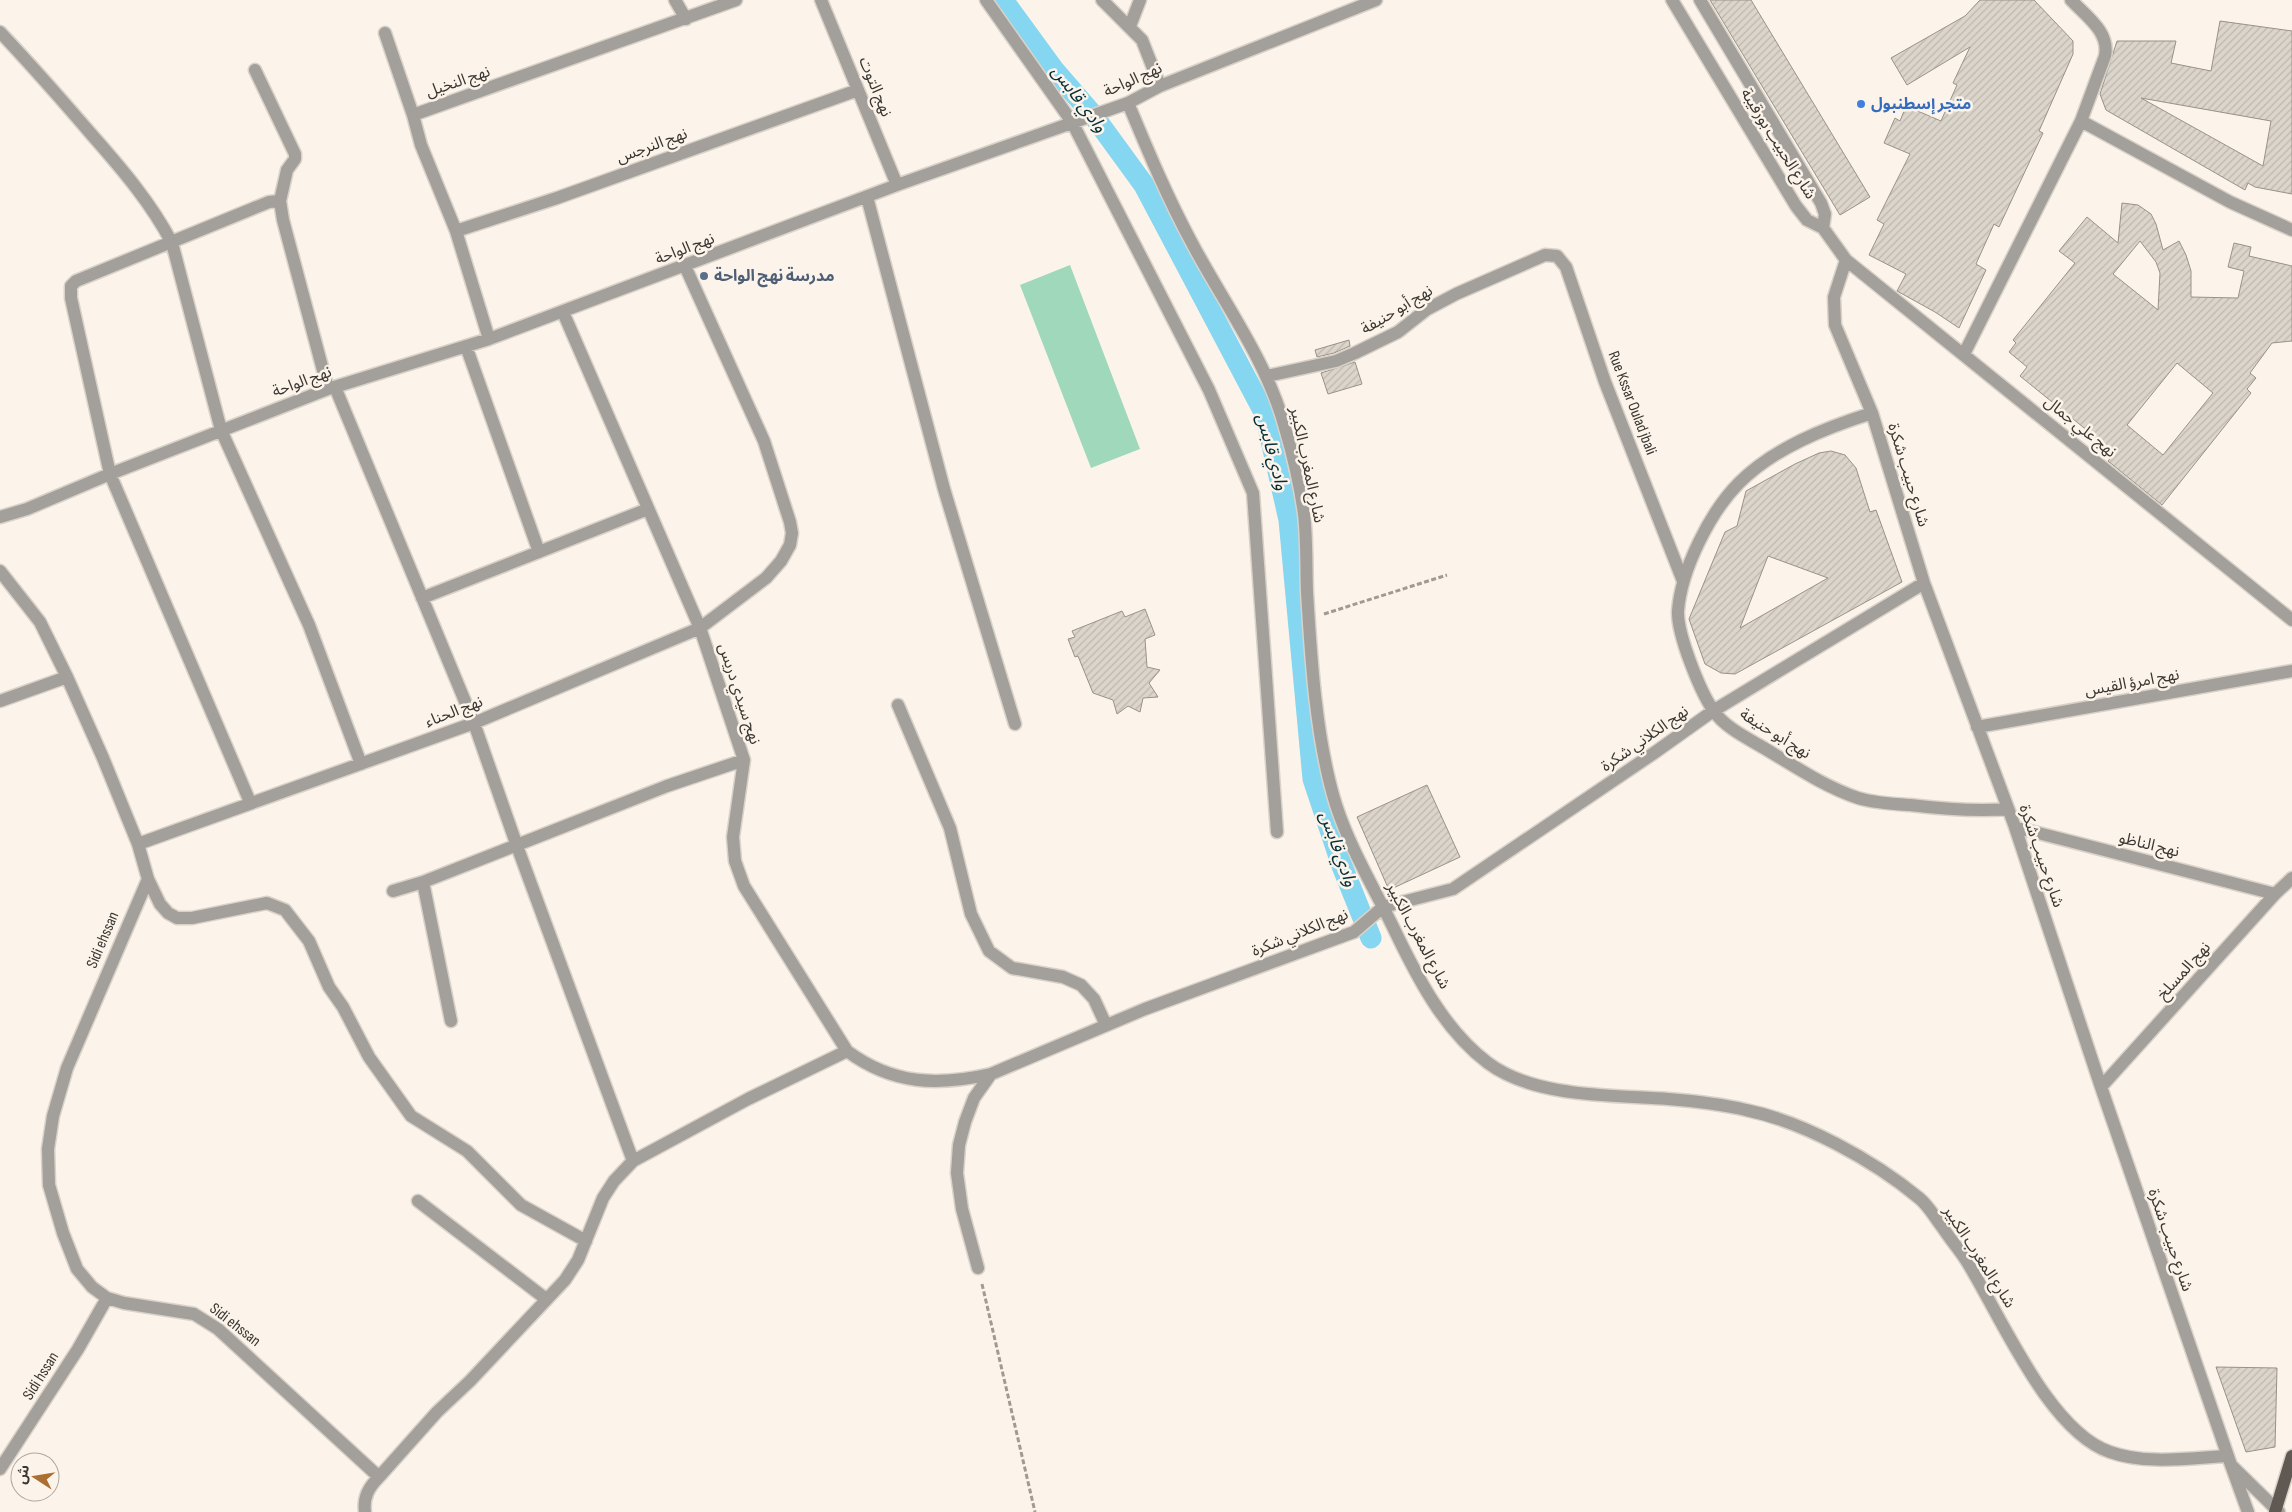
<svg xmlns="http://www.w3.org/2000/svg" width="2292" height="1512" viewBox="0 0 2292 1512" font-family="'Sofia Sans Condensed','Noto Sans Arabic',sans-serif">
  <defs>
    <pattern id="building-hatch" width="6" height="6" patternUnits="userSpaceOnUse" patternTransform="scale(1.25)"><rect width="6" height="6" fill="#dcd5cb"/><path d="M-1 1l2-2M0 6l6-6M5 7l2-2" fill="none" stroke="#beb7af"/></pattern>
  </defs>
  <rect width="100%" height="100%" fill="#fcf4ea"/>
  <path fill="#a0d8bc" d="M1070,265L1140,449L1091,468L1020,285Z"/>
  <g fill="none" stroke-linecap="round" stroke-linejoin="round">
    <path stroke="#85d6f0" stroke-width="21" d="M1003,0L1054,70L1093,115L1144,185L1265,414L1289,520L1313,779L1342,866L1371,938"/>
  </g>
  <path fill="url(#building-hatch)" stroke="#999289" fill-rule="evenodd" d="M1710,0H1751L1870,197L1840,215Z
    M1980,0H2034L2073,41V54L2039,131L2043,133L1999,227L1994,224L1976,264L1986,270L1959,328L1935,312L1897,291L1906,274L1869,255L1884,224L1877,220L1910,154L1884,143L1895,118L1900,121L1906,106L1941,121L1957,85L1953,83L1970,47L1907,85L1891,58L1965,16Z
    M2220,21L2292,31V194L2255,187L2248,183L2245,190L2106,110L2100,94L2117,41H2176L2171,63L2211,71ZM2141,98L2271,121L2263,166Z
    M2122,203L2138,205L2151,214L2156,224L2163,250L2179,241L2186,255L2191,271V297L2238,298L2244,271L2228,267L2234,243L2251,247L2249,256L2292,266V341L2272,343L2250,373L2256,378L2247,389L2251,393L2162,505L2108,461L2115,453L2020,376L2027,367L2009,352L2016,343L2013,340L2075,263L2059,251L2087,217L2118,243ZM2140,241L2156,262L2160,273L2158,310L2113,274ZM2177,363L2213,393L2163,455L2127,425Z
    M1349,340L1350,346L1334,353L1317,357L1315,350Z
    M1355,362L1362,384L1328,394L1321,373Z
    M1831,451L1845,455L1856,468L1870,512L1876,510L1902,582L1735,674L1721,673L1705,664L1689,619L1725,532L1737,526L1746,491L1795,464L1819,453ZM1768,556L1828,578L1740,628Z
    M1145,609L1155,635L1145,639L1147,667L1160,670L1149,683L1158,697L1143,698L1140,712L1128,706L1117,714L1113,700L1093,693L1078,656L1075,657L1068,639L1075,637L1072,631L1122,611L1125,617Z
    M1427,785L1460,857L1389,890L1357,817Z
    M2216,1367L2277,1368L2275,1447L2246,1452Z"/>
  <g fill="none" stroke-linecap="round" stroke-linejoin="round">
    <defs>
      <path id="minor" d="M675,0L686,19
        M821,0L897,185
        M986,0L1072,122L1209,390L1253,493L1277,832
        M1102,0L1142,40L1160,86
        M1672,0L1796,206L1807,220L1823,228L1846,260L2292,620
        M1700,0L1821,203L1825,214L1823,228
        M1130,26L1140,0
        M0,32C32,66 62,100 92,135C122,169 151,203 172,243L221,430L309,625L361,764
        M385,33L413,115
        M255,70L295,154V159L287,170L280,201
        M1128,103C1148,151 1168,199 1193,245C1225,305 1267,361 1285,428C1293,455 1300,485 1304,514C1307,539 1306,566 1307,592C1311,659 1316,741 1336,805C1350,848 1374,888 1394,929C1417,977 1444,1030 1488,1063C1535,1098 1613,1095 1668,1099C1694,1101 1721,1104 1746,1110C1804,1122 1873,1160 1919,1198C1929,1206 1935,1218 1943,1228C1950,1239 1959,1249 1966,1260C2000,1314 2048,1431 2110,1452C2146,1465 2190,1458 2227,1456
        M2081,121L2230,202L2292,230
        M867,197L944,489L1015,724
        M456,231L557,198L858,90
        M1846,260L1834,297L1835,325L1872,413L1924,583L2015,827L2101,1087L2231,1465
        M563,312L700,628L744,760L733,837L735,861L744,886L847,1051C893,1085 938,1086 991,1074
        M489,339L456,231L421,145L413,115L736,0
        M466,346L539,552
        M1964,354L2081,121L2105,56C2110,32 2086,16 2071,0
        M1267,376L1336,361L1355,353L1398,332L1426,310L1456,294L1545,255L1557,256L1566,267L1605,382L1683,581
        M335,387L474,723L517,846L633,1161
        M1872,413C1825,428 1774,448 1739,483C1710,512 1681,570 1678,611C1677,634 1700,691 1713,710C1724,727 1747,738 1764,748C1794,766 1825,787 1858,798C1874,803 1893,804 1910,805C1943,809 1975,812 2008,809
        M0,517L27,509L110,474L328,389L489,339L897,185L1128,103L1160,86L1376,0
        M0,571L40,622L67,677L103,758L138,844L148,879L160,904L168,913L177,918H192L267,903L285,910L309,941L329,987L343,1007L369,1057L411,1116L467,1151L521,1205L586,1241
        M422,598L648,509
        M0,701L67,677
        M898,705L950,828L971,914L989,951L1012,968L1063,977L1081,985L1094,999L1106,1025
        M1977,727L2292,671
        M250,802L110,474L71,298V286L76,281L269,202L280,201L283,220L328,389
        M2015,827L2275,894
        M138,844L474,723L700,628L766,578L781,561L790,545L792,533L790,522L764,441L685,266
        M148,879L67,1068L53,1116L48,1149L49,1185L63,1233L77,1269L92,1287L107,1298L124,1303L194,1314L218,1329L379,1477L437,1412L470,1381L565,1280L578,1260L603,1198L614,1181L633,1161L748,1099L847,1051
        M423,882L451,1021
        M393,891L423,882L667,786L744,760
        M2101,1087L2275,894L2292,878
        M418,1201L546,1299
        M978,1268L962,1209L957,1173L959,1145L965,1122L974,1098L991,1074L1145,1009L1354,932L1383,907L1453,889L1654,753L1713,711L1924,583
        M0,1469L78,1349L107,1298
        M365,1512C363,1497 369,1487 379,1477
        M2248,1512L2231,1465L2279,1512"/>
      <path id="major" d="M2275,1512L2292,1456"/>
    </defs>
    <use href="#minor" stroke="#d9d2c9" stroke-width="15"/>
    <use href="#major" stroke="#d9d2c9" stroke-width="15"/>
    <path stroke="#a09a93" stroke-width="3" stroke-dasharray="5 2.5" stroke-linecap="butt" d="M1324,614L1447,575
      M982,1284L1035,1512"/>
    <use href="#minor" stroke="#a39f9b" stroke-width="12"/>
    <use href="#major" stroke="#605953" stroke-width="12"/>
  </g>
  <circle fill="#3f7fe0" stroke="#fcf4ea" stroke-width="2" cx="1861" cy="104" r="5"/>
  <circle fill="#5c6f8a" stroke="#fcf4ea" stroke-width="2" cx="704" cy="276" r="5"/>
  <g text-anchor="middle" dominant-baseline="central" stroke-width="5" stroke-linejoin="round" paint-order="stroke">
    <g font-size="16" fill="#3a3733" stroke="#fcf4ea">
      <text transform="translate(1133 80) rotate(-24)">نهج الواحة</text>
      <text transform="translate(458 82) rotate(-19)">نهج النخيل</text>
      <text transform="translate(875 87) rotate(68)">نهج التوت</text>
      <text transform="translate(1778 144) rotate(58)">شارع الحبيب بورقيبة</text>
      <text transform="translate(652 146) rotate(-20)">نهج النرجس</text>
      <text transform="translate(685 249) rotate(-21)">نهج الواحة</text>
      <text transform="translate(1397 310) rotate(-31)">نهج أبو حنيفة</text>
      <text transform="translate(302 382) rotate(-20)">نهج الواحة</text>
      <text transform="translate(1632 403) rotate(69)">Rue Kssar Oulad jbali</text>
      <text transform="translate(2080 427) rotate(39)">نهج علي جمال</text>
      <text transform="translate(1307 465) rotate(78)">شارع المغرب الكبير</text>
      <text transform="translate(1908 475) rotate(73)">شارع حبيب شكرة</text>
      <text transform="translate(2132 683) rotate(-10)">نهج امرؤ القيس</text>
      <text transform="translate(739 694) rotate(72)">نهج سيدي دريس</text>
      <text transform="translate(454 712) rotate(-21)">نهج الحناء</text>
      <text transform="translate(1775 734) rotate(32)">نهج أبو حنيفة</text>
      <text transform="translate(1645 739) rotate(-35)">نهج الكلاني شكرة</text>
      <text transform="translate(2149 845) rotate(14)">نهج الناظو</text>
      <text transform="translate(2041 856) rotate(71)">شارع حبيب شكرة</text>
      <text transform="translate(1300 933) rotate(-22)">نهج الكلاني شكرة</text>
      <text transform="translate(1418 936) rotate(62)">شارع المغرب الكبير</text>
      <text transform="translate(103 940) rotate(-67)">Sidi ehssan</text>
      <text transform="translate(2184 971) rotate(-48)">نهج المسلخ</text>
      <text transform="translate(2170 1240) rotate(71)">شارع حبيب شكرة</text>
      <text transform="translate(1979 1257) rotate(57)">شارع المغرب الكبير</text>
      <text transform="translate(235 1325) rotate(38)">Sidi ehssan</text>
      <text transform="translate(41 1376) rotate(-58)">Sidi hssan</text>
    </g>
    <g font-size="16" font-weight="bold" fill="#366cbe" stroke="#fcf4ea" text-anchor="start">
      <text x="1871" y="104">متجر إسطنبول</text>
    </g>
    <g font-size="16" font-weight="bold" fill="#4e5e75" stroke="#fcf4ea" text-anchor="start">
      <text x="714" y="276">مدرسة نهج الواحة</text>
    </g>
    <g font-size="18" font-style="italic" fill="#062e39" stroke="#fcf4ea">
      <text transform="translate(1079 99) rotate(53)">وادي قابس</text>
      <text transform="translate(1272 452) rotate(75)">وادي قابس</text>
      <text transform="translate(1338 849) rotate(70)">وادي قابس</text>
    </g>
  </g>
  <g transform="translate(35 1477) rotate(282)"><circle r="24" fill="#fcf4ea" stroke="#aea8a1"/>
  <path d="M0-4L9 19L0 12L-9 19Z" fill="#ac6f33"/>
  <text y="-8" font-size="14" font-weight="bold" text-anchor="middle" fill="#3a3733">ش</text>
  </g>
</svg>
